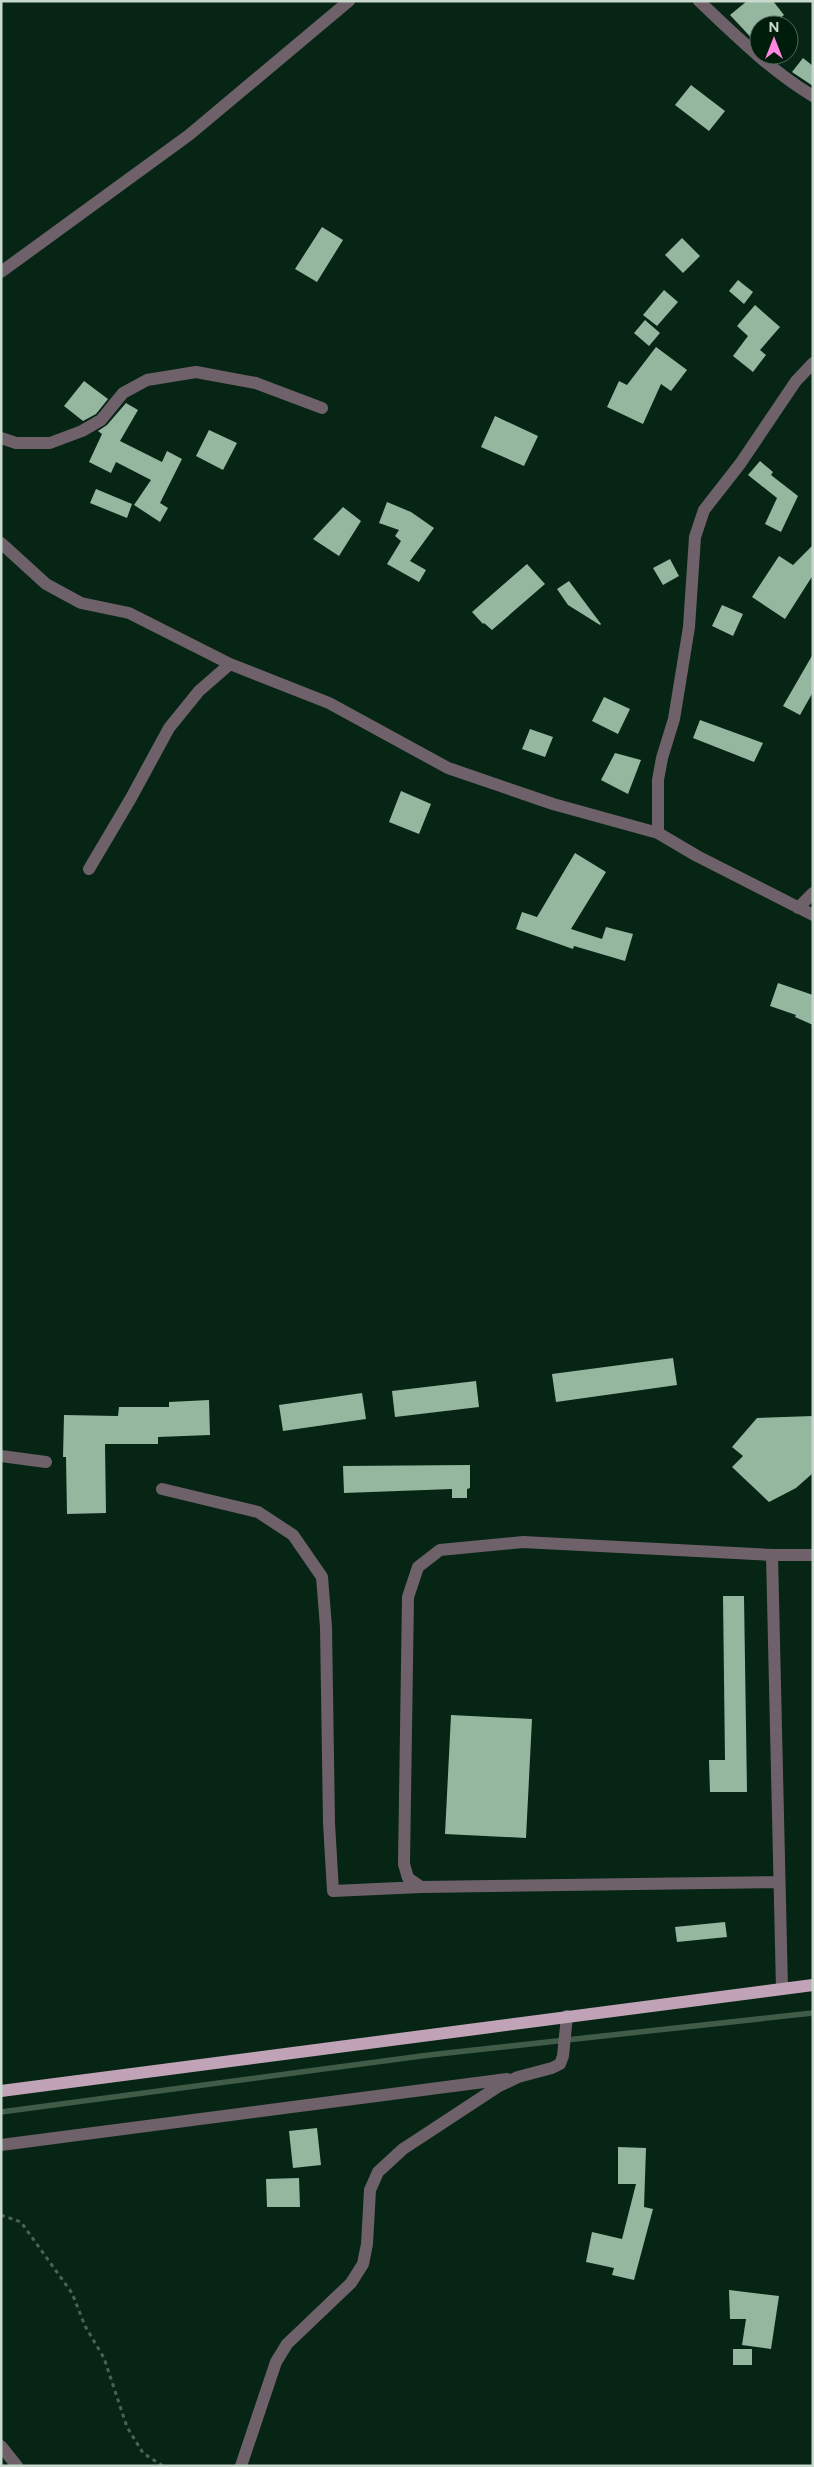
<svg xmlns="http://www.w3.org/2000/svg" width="814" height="2467" viewBox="0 0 814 2467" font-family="Figtree,sans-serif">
  <rect width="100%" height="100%" fill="#062514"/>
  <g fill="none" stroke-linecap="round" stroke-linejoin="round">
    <path stroke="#405c49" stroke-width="5.5" d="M1,2112L429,2055L813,2013"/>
  </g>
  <path fill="#95b7a0" d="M747,1H773L784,15L772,25H759V46L730,15Z
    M803,58L813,66V86L792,72Z
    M691,85L725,111L709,131L675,105Z
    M322,227L343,240L317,282L295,269Z
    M682,238L700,256L683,273L665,255Z
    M738,280L753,292L744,304L729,291Z
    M664,290L678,302L657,326L643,315Z
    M755,305L780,327L760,350L766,355L753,372L733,356L748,336L737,326Z
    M645,320L660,333L649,346L634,333Z
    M656,347L687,370L671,391L661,384L643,424L607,407L619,381L627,385Z
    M84,381L108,399L96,414L83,421L64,406Z
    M126,403L138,410L120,441L162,462L167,451L182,459L160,503L168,508L160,522L134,505L151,480L116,462L111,473L89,462L102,434L98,431L107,425Z
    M495,416L538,436L524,466L481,447Z
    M209,430L237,443L223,470L196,456Z
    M760,461L773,472L771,475L798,496L781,532L765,524L777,498L748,475Z
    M96,489L132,504L127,518L90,503Z
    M387,502L411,512L434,528L410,561L426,570L419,582L387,564L401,541L395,536L399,530L379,523Z
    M343,507L361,521L339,556L313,539Z
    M813,545V575L785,619L752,597L779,556L793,565Z
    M670,559L679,576L663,585L653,568Z
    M527,564L545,584L492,630L484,623L483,624L472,612Z
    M569,581L601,624L600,625L568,605L557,589Z
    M722,605L743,614L733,636L712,626Z
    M813,654V692L800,715L783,706Z
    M604,697L630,709L618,734L592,721Z
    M700,720L763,743L754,762L693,738Z
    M530,729L553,737L545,757L522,749Z
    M615,753L641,760L628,794L601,780Z
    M401,791L431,804L419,834L389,822Z
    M575,853L606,872L571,929L602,939L606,927L633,934L625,961L574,946L573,949L516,929L522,912L537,917Z
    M778,983L813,995V1025L795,1017L796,1015L770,1006Z
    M673,1358L677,1385L556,1402L552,1374Z
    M476,1381L479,1407L395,1417L392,1391Z
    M362,1393L366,1419L283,1431L279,1405Z
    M209,1400L210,1435L158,1437V1444H105L106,1513L67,1514L66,1457H63L64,1415L118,1416L119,1407H169V1402Z
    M813,1416V1473L796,1488L769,1502L732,1467L743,1456L732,1447L757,1418Z
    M470,1465V1488L467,1489V1498H452V1489L344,1493L343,1466Z
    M723,1596H744L747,1792H710L709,1760H725Z
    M451,1715L532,1719L526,1838L445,1834Z
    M725,1922L727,1937L677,1942L675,1927Z
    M317,2128L321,2165L293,2168L289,2131Z
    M618,2147L646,2148L644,2207L653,2209L634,2280L612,2275L614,2268L586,2262L592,2232L622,2239L636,2184H618Z
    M299,2178L300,2207H267L266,2179Z
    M729,2290L779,2296L771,2349L742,2345L746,2319H730Z
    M733,2349H752V2365H733Z"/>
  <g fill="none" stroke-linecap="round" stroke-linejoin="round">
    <path stroke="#486353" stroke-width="3" stroke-dasharray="4 4" stroke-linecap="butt" d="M1,2215L21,2222L72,2293L85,2326L104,2358L127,2427L143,2453L163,2466"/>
    <path stroke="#6e616a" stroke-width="12" d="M699,1C735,35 771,71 813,96
      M1,272L189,135L349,1
      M1,438L16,443H50L82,431L101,420L123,393L147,380L196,372L256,383L322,408
      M1,543L46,584L81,603L129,613L230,664
      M658,833V780L662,758L674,719L689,627L695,537L704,510L740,464L796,381L813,363
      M89,869L131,798L169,728L199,691L230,664L329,703L448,768L553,804L658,833L697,856L813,915
      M798,908L813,893
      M1,1456L46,1462
      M162,1489L258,1512L293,1535L322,1577L326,1627L329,1823L333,1891L421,1887
      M772,1555L523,1542L440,1550L418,1567L408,1597L404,1864L408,1878L421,1887L779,1882
      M782,1989L772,1555H813
      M1,2145L507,2079
      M1,2446L17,2466
      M241,2466L276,2362L287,2344L351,2283L363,2264L367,2244L370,2190L378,2172L403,2149L499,2086L518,2077L552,2068L560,2064L563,2056L567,2016"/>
    <path stroke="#c0a3b7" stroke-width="12" d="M1,2091L813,1985"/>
  </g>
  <rect width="814" height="2467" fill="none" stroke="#c8dacd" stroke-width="5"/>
  <g transform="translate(774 40)"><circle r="24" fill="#001c0b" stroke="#506859"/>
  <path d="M0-4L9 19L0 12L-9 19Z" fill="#fe86e1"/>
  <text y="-8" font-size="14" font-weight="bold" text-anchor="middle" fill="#c8dacd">N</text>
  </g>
</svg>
